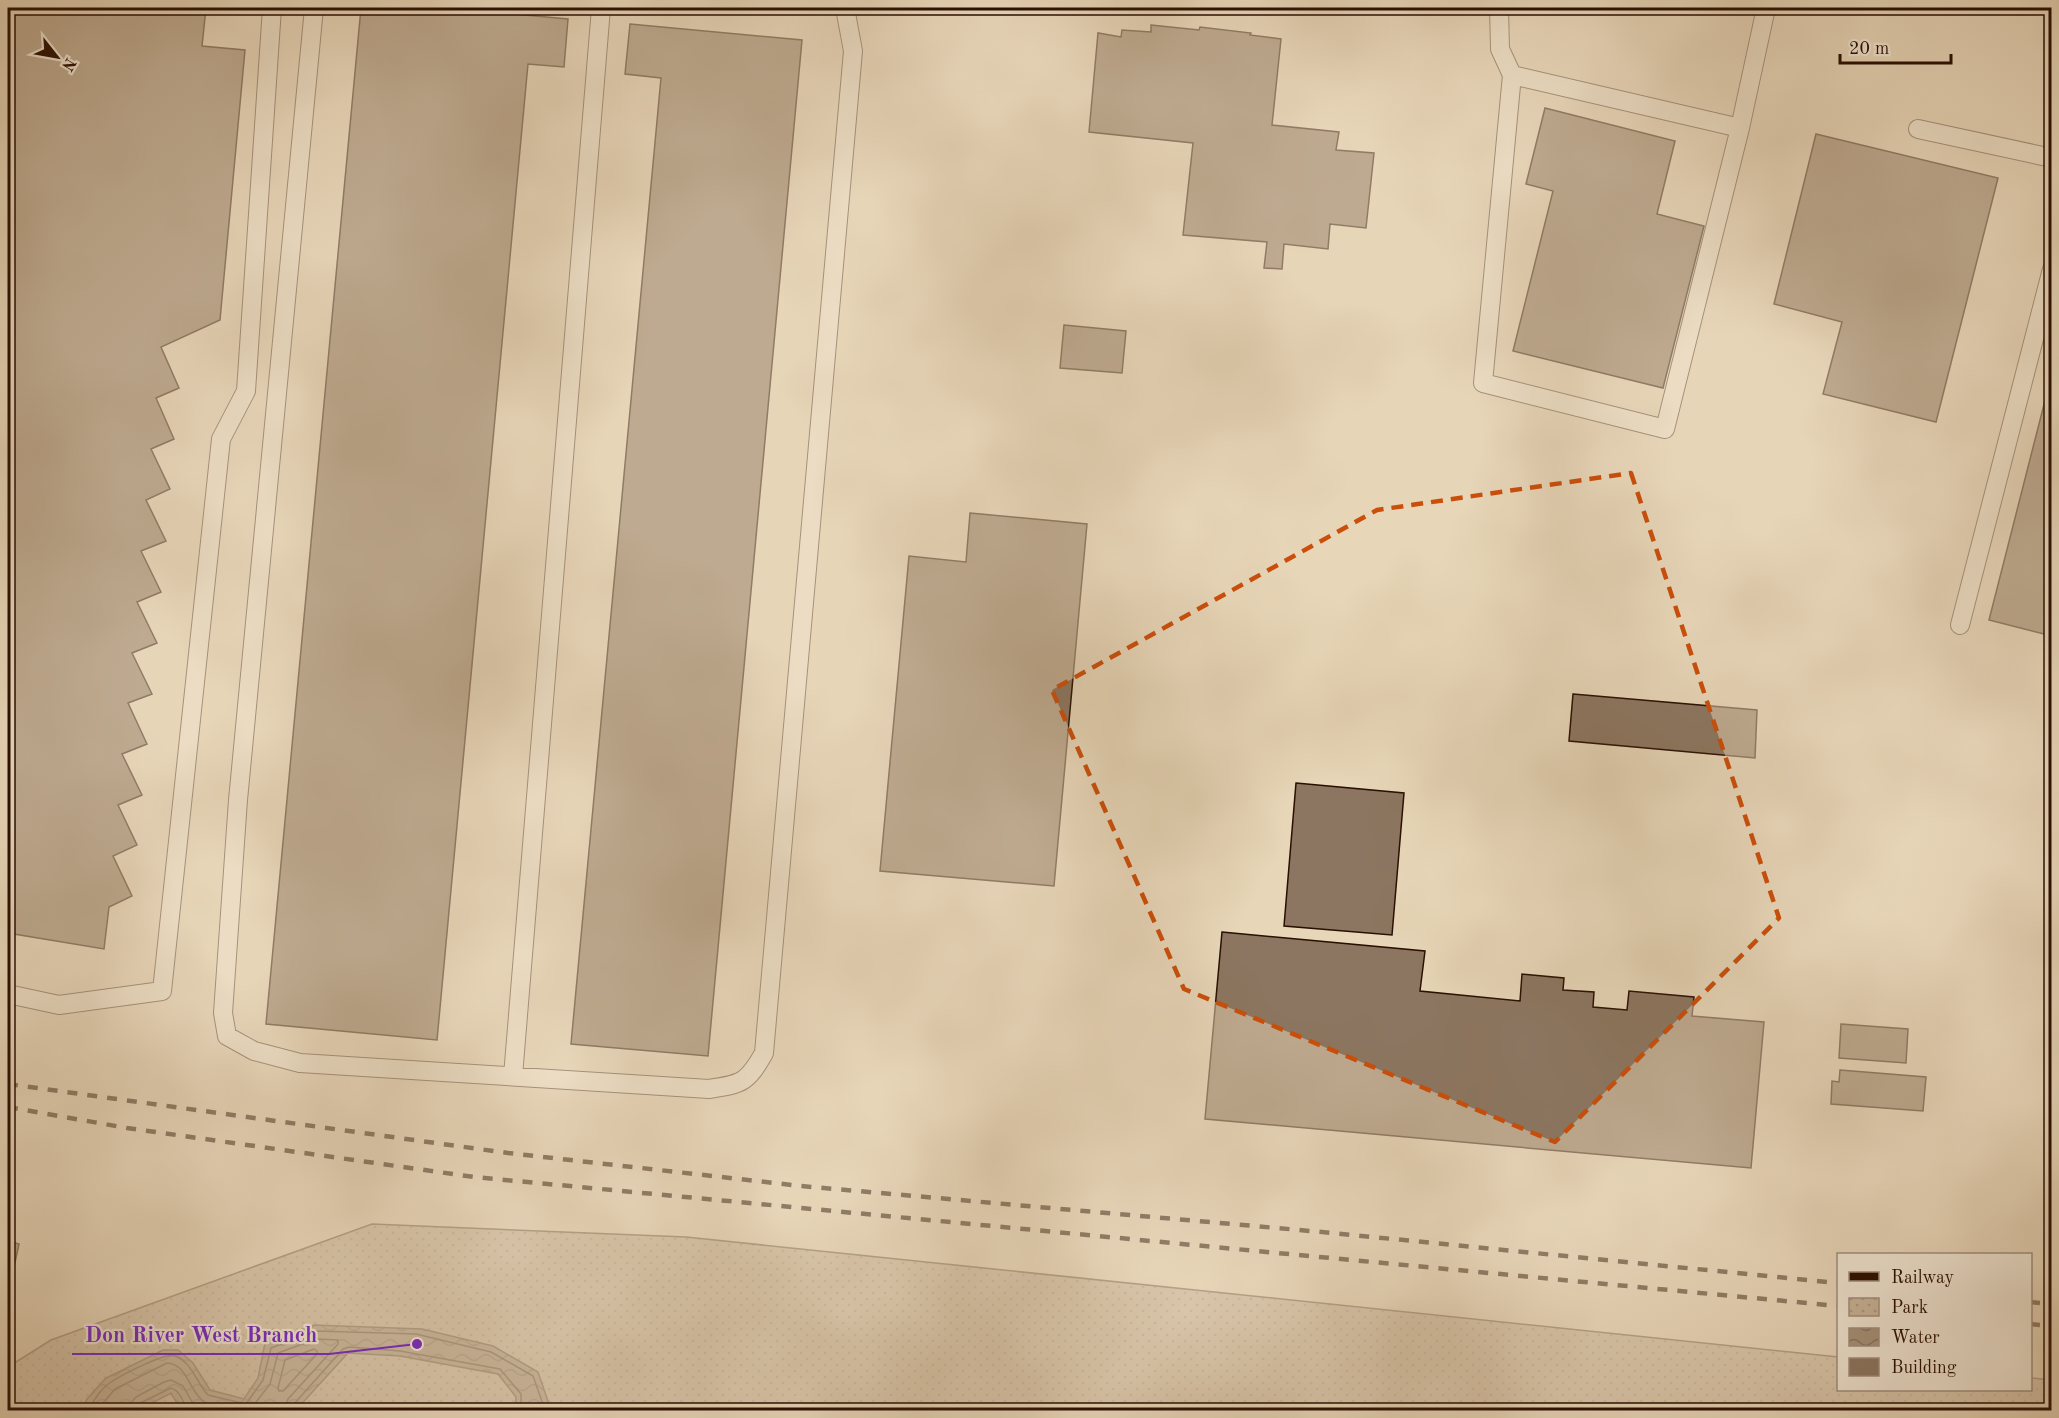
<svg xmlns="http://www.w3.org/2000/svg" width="2059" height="1418" viewBox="0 0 2059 1418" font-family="'Old Standard TT',serif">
  <defs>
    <pattern id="park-dots" width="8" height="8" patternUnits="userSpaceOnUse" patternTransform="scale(1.5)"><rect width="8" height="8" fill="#c7b499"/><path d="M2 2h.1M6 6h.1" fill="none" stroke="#ab9a82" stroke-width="1.8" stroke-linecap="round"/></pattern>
    <pattern id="water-waves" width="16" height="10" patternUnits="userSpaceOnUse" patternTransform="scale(1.5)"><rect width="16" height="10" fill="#a6927a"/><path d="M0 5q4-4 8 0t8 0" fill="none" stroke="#877662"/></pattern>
  </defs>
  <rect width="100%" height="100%" fill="#e7d6b8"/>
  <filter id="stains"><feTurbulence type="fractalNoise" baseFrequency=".00333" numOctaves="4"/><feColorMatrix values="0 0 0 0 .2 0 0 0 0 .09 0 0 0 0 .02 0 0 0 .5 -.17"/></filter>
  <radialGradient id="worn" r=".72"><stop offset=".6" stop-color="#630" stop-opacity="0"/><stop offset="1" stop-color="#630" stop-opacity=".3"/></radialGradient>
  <path fill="url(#park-dots)" stroke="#78614e" stroke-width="1.5" d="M372,1224L686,1237L1838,1357V1390H2030L2031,1378L2052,1380L2051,1410H8V1367L51,1340Z"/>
  <path fill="url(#water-waves)" stroke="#745d4a" stroke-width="1.5" d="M314,1325L422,1329L493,1346L538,1372L551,1410H515L516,1397L498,1374L400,1356L348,1353L296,1410H181L171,1393L139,1410H82L87,1399L106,1378L163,1350H178L193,1363L210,1390L244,1399L258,1378L265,1343Z"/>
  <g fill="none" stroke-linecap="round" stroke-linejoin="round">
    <path stroke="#68503e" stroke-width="1.5" d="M314,1349L317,1351V1354L283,1391H279L278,1388L285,1360Z
      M89,1410C93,1400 102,1388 111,1382C122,1375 165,1352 175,1356C192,1362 197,1384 208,1395L246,1404L263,1380L271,1348L316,1331L416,1334L491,1352L533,1376L545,1410
      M97,1410L115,1389L167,1363C187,1364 189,1390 202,1400C210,1407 225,1408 234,1410
      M130,1410L131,1403L136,1397L164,1382L171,1380L183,1386L192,1402L193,1410
      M137,1410L140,1403L171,1388C179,1390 185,1403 186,1410
      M250,1410L270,1384L278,1353L316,1339L338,1340V1344L288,1399L284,1410
      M292,1410L294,1404L343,1349L349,1347L400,1351L500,1369L521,1394V1410"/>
  </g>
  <path fill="#8c7661" stroke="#290e02" stroke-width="1.5" d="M8,8H206L202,46L245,50L220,320L161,347L179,388L156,398L174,439L151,449L170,489L146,500L166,541L141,551L161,592L137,602L157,643L132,653L152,694L128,703L147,744L122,754L142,795L118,805L137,845L113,856L132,896L109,907L104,949L8,933Z
    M361,8H447L568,19L564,67L528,64L437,1040L266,1024Z
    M630,24L802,40L708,1056L571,1044L661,78L625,74Z
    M1151,25L1199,30L1200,27L1251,33L1250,35L1281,39L1272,125L1339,132L1336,150L1374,153L1366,228L1330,224L1328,249L1284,244L1282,269L1264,268L1267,242L1183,235L1193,143L1089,132L1098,33L1121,37L1122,30L1151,32Z
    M1545,108L1675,141L1657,214L1704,226L1663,388L1513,351L1553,191L1526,184Z
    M1816,134L1998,178L1936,422L1823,394L1842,322L1774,304Z
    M1064,325L1126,331L1122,373L1060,368Z
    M2052,373V636L1989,620Z
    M970,513L1087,524L1054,886L880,871L909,556L966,562Z
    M1573,694L1757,710L1755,758L1569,741Z
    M1296,783L1404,793L1392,935L1284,926Z
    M1222,932L1425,951L1420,991L1520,1001L1522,974L1564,978L1563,990L1594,992L1593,1007L1627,1010L1629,991L1694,997L1692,1016L1764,1022L1751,1168L1205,1119Z
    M1841,1024L1908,1029L1906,1063L1839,1058Z
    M1840,1070L1926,1077L1923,1111L1831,1104L1832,1081L1839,1082Z
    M8,1241L19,1244L10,1286L8,1288Z"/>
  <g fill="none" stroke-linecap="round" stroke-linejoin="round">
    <defs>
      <path id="lane" d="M314,8L238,800L223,1013L227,1036L254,1051L300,1063L709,1089C742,1084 747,1083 764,1053L853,51L845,8
        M1499,8L1500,49L1512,75L1740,128
        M1512,75L1483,383L1665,429L1740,128L1766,8
        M1918,129L2052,158
        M1960,625L2052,269
        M8,994L59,1005L162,991L221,439L246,391L272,8
        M513,1076L601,8"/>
    </defs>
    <use href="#lane" stroke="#584030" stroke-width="20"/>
    <use href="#lane" stroke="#efe4d1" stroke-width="18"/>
    <path stroke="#290e02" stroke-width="4.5" stroke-dasharray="10 10" stroke-linecap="butt" d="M8,1084L508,1153L801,1186L1322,1232L1838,1283
      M8,1107L127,1128L474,1177L1838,1306
      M2030,1302L2052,1304
      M2030,1324L2052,1326"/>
  </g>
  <path d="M0 0H2059V1418H0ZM1631,473L1779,918L1555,1142L1184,989L1052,690L1377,510Z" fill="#e7d6b8" fill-opacity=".55" fill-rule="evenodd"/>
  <path fill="none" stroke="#cb4e0a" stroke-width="4.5" stroke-dasharray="12 8" stroke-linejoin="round" d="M1631,473L1779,918L1555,1142L1184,989L1052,690L1377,510Z"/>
  <path fill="none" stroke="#7b2cbf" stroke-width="2" d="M417 1344L329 1354H72"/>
  <circle fill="#7b2cbf" stroke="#efe4d1" stroke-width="2" cx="417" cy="1344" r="6"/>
  <g font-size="22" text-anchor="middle" font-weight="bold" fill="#7b2cbf" stroke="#efe4d1" stroke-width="4.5" stroke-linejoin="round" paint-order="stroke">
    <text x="201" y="1342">Don River West Branch</text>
  </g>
  <rect width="2059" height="1418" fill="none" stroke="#e7d6b8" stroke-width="30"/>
  <rect x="9" y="9" width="2041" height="1400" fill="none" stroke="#290e02" stroke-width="3"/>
  <rect x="15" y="15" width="2029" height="1388" fill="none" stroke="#290e02" stroke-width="1.5"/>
  <rect x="1837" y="1253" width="195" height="138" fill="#efe4d1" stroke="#a08e7e" stroke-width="1.5"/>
  <rect x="1849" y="1272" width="30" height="9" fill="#290e02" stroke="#a08e7e" stroke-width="1.5"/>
  <text x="1891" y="1283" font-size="18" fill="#290e02">Railway</text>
  <rect x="1849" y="1298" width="30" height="18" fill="url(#park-dots)" stroke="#a08e7e" stroke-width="1.5"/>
  <text x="1891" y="1313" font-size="18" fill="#290e02">Park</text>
  <rect x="1849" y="1328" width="30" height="18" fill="url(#water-waves)" stroke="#a08e7e" stroke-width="1.5"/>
  <text x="1891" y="1343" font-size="18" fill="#290e02">Water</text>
  <rect x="1849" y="1358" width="30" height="18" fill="#8c7661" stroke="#a08e7e" stroke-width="1.5"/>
  <text x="1891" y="1373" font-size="18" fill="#290e02">Building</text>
  <g transform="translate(57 57) rotate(121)" stroke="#efe4d1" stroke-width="4.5" paint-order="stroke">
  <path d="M0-4.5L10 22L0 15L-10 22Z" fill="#290e02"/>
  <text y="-9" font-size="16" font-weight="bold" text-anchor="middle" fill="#290e02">N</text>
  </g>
  <path d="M1840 54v9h111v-9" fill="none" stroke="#290e02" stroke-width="3"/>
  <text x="1849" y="54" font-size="18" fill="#290e02" stroke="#efe4d1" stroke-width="4.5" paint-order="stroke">20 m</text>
  <rect width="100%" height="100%" filter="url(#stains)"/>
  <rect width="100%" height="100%" fill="url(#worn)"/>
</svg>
